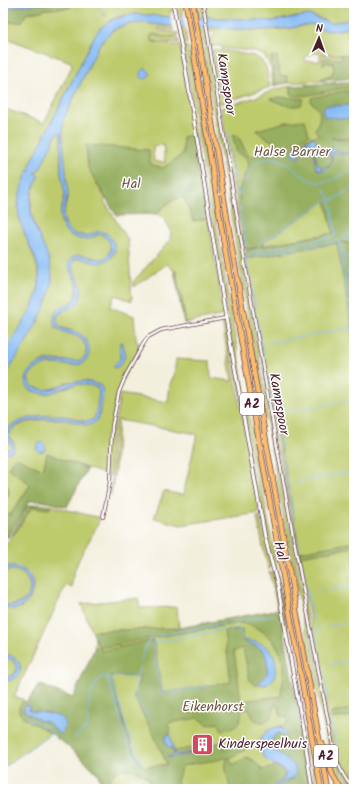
<svg xmlns="http://www.w3.org/2000/svg" width="357" height="792" viewBox="0 0 357 792" font-family="Kalam,sans-serif">
  <rect width="100%" height="100%" fill="#fff"/>
  <filter id="ink" filterUnits="userSpaceOnUse"><feTurbulence type="fractalNoise" baseFrequency=".025" numOctaves="2"/><feDisplacementMap in="SourceGraphic" scale="8" xChannelSelector="R" yChannelSelector="G"/><feConvolveMatrix kernelMatrix="1 2 1 2 8 2 1 2 1" color-interpolation-filters="sRGB"/></filter>
  <filter id="wash" filterUnits="userSpaceOnUse"><feTurbulence type="fractalNoise" baseFrequency=".012" numOctaves="4" result="noise"/><feDisplacementMap in="SourceGraphic" scale="16" xChannelSelector="R" yChannelSelector="G"/><feGaussianBlur stdDeviation="0.9" result="paint"/><feColorMatrix in="noise" values="0 0 0 0 0 0 0 0 0 0 0 0 0 0 0 0 0 1.4 0 .05"/><feComposite in="paint" operator="in"/></filter>
  <g filter="url(#wash)">
    <rect width="100%" height="100%" fill="#f3efdd"/>
    <path fill="#bdcb6d" stroke="#84754c" fill-rule="evenodd" d="M71,3H96L102,14L106,16L98,3H172L174,11L169,12L171,17L137,14L125,15L112,19L92,41L29,167L31,169L30,171H28C15,203 17,215 30,247C35,259 39,269 39,282C38,305 15,336 3,356V108L44,123L72,66L71,62L3,37V35L7,22H21L25,14L45,9L69,8L71,6Z
      M176,3H182L184,17H180Z
      M197,3H202L204,17H198Z
      M204,3H354V19L330,23L317,17L303,16L272,21L207,17Z
      M145,23L172,25L173,30L159,28V30L178,33V35C173,36 169,37 164,37C159,36 156,33 151,35L150,38L153,42L180,46L194,134L183,137V154L163,168L150,164L93,178L106,199L104,201L128,240L132,301L115,295L110,307L134,316L136,339L140,347C133,362 123,375 118,391C110,418 111,448 110,476L47,454L43,471L34,466L27,481L30,484L29,487L9,516C2,507 1,505 9,496L5,484L3,483V452H10L14,443L9,436L10,430L24,423L47,419H63L86,425L98,420C100,411 106,393 100,385C91,384 81,382 72,382C56,382 49,398 31,386L28,379C29,375 32,372 36,369C53,357 76,372 87,359V340L72,331L58,326L57,317C62,307 77,309 80,298C84,285 69,273 73,261L78,258H82L104,261L115,251L107,234L99,231L87,236L74,234L69,230L66,226L63,216L67,199L62,134L63,120L98,47C111,27 123,24 145,23ZM163,145L165,162H154L153,147Z
      M310,24C316,25 319,29 325,30C334,32 345,29 354,27V55L315,53L305,57V61H320V55H342V59L326,63L330,62L334,65V70L330,77L322,78V81L288,83L287,76H280L277,60L272,57L275,85L273,86L271,69L265,56L252,51L221,48V46H211L210,38L215,35V33L209,32L208,27C241,30 277,33 310,24Z
      M182,26H185L187,44L183,43L180,29H182Z
      M200,26L205,27L208,46L203,45Z
      M153,35L164,38L177,37H178L179,43L153,41L151,38Z
      M183,46L188,47L230,309L284,610L312,749L317,789H315C306,700 281,613 265,525C252,457 240,390 228,323C213,231 199,138 183,46Z
      M203,48H208C234,213 262,377 292,541C304,606 318,672 330,737C334,757 339,773 351,789H344C332,774 329,756 326,738L288,542L254,351Z
      M212,49L220,51L221,50L255,56L261,60L266,67L270,87L220,104Z
      M354,81V788L348,780L340,767L334,747L328,717L309,614L294,540L245,259L248,258L246,249L244,250L221,108L259,96L276,89L291,86V89L306,85ZM269,378L303,569L291,511Z
      M57,132L61,133V173L65,194L61,211V222L63,228L66,232L88,239L100,234L102,235L109,240L111,250C106,265 94,257 83,255C80,255 77,256 74,257L70,271L77,284L76,300L57,310L55,328C69,333 92,338 85,357C77,366 61,359 50,360C42,361 36,365 30,370L25,384L44,394L50,393L77,384L90,385L98,388C101,396 97,409 95,418L89,422C81,421 73,417 65,416C47,413 21,417 7,429L6,437L12,446L9,449H3V379L39,319L47,301L51,285L50,266L33,220L31,213V206L32,191L39,176L35,174L39,170Z
      M183,197L194,221L208,218L224,315L186,323L176,271H174L167,264L134,287L133,282L170,240L171,230L162,216L156,214L172,200Z
      M225,320L259,513L181,525L154,518L164,491L183,495L197,434L118,420L115,470L111,495L114,428L120,394L168,402L170,384L174,375L176,359L210,361L211,378L232,381L222,321Z
      M52,506L100,518C92,541 71,563 72,588L66,585L14,697L23,699L26,702L20,712L39,684L72,700L94,656L95,634L186,629L281,613L309,789H162L149,770L137,771L146,776L156,789H105L107,785L101,788L98,774L85,760L56,735L51,733L3,768V681L12,680L21,669L10,655L3,654V607L6,608L30,599L33,589V583L28,574L25,571L7,566L3,568V549L32,507L50,508Z
      M260,516L271,566L269,570L263,547L257,517Z
      M13,569C42,576 29,614 3,604V572Z
      M269,572L273,573L274,578L280,609H278Z
      M138,598L140,608L177,607L179,628L92,631L81,604Z
      M3,657C10,658 16,660 17,668L14,675L3,678Z"/>
    <path fill="#96af60" stroke="#706746" fill-rule="evenodd" d="M54,3H71V6L69,8L45,9L42,11L27,13L26,14L22,22H7L3,35V7L10,6L13,8L18,6Z
      M342,55L354,56V78L322,81V78L330,77L334,70L333,63H326L323,65V58L341,59Z
      M277,56L280,76H287L288,83L273,86L275,85L271,57Z
      M354,82V87C337,88 304,99 291,95V86Z
      M344,91H354V105H347L325,117L354,119V138H331L354,140V153H343L334,148L330,152L331,163C328,167 324,169 319,167C315,160 315,149 316,140C304,141 298,143 293,154L295,157L300,155L296,152C297,146 308,139 313,145L316,167L319,171L328,168L331,164L333,150L342,154H354V245L342,242L354,246V273L347,275L354,311V339L337,243L245,259L246,251L258,247L246,249L238,193L249,163L245,156L237,153L233,137L234,134L238,136L246,152L252,157L262,153L269,154L275,150H285L310,137L317,136L318,134L315,130C321,117 323,112 311,102V98ZM326,201L333,233L261,246L264,242Z
      M280,97L304,99L301,105C291,108 281,104 271,99Z
      M305,120L309,135L282,148C274,140 263,139 257,130L286,122Z
      M194,134L208,218L194,221L183,197L172,200L156,214L116,215L88,168L86,145L149,150L150,164L163,168L183,154V137Z
      M174,271H176L186,323L184,324Z
      M47,453L87,469L67,507C56,505 39,498 28,502L8,538L3,532V509L10,516L29,487L30,484L8,468L16,457L43,470Z
      M3,483L8,486L9,493L3,502Z
      M37,504L52,506L48,509L32,507L16,532L11,537L27,506Z
      M354,542V547L300,556V552Z
      M280,609L301,727L311,789H273L283,782L293,779L295,769C291,759 278,757 272,748C268,733 277,737 285,731L277,727L286,724L288,720L287,717L281,716L278,705H274C274,715 272,718 264,722C254,723 252,717 250,709L242,710C241,725 236,729 222,730L220,726L217,723L208,725L198,718L168,723L167,724L170,728V734L166,736L165,741L167,746L172,748L174,755L168,757L200,751L175,755L174,751L224,742L223,746L226,748C233,743 239,736 247,744L245,750L230,758C225,757 223,759 218,760C206,762 194,763 182,766L177,781L179,789H156C153,785 150,780 147,777C140,770 123,765 115,773C110,777 108,783 105,789H102L101,778L97,772C77,755 60,737 37,725C31,722 23,719 19,712V707L22,702H26L41,685L73,698L95,647L99,648L92,631L179,628ZM239,623C260,624 281,643 284,665C285,675 281,686 281,696L241,701L234,651L243,648L250,681L256,686L259,684L260,681L267,674C269,650 263,649 243,641L242,629L224,631L231,682L162,693L154,643H152L153,640L101,651L100,648L146,639ZM111,676L140,677L134,696L148,724L150,727L167,764L144,767C124,742 121,705 111,676ZM30,707L29,710L37,712L52,714L65,725L60,735L49,723L39,720L24,711Z
      M354,708V716L332,719L331,713Z
      M246,757L254,761L263,770L274,767V765L285,772L284,779L276,784L271,789H230C229,780 223,768 227,759H230L232,764H235Z"/>
    <path fill="#85bbf4" stroke="#686d90" d="M3,3H54L18,6L13,8L10,6L3,7Z
      M137,14L171,17H207L272,21L309,15L330,23L354,19V27L331,31L324,30L316,25L310,24L290,28L264,30L167,26L145,23L129,24L119,27L112,31L104,39L98,47L63,120V138L68,194L63,216L66,226L69,230L74,234L87,236L99,231L107,234L111,238L114,244L115,251L110,259L100,263L92,262L81,258H78L73,261C69,271 88,285 79,301C75,309 62,307 57,317L58,326C65,331 76,330 83,336C92,344 92,360 80,364C65,369 52,357 35,370C32,372 29,375 28,379L31,386L44,390L55,388L70,382L84,381L90,382L100,385L102,388L103,393L98,420L90,425C80,425 71,420 62,419C49,417 15,420 9,433L10,438L14,443V449L10,452H3V449H9L12,446L6,437L7,429C20,417 45,414 62,416C72,417 86,426 95,418L99,393L98,388C86,383 75,383 63,388C58,390 54,392 49,393C28,396 15,379 35,366C51,355 77,367 85,357C95,327 50,340 54,318C56,302 76,308 78,293C78,288 78,283 75,278C72,272 64,263 73,257C85,249 104,270 111,250L109,240L102,235L99,234L88,239H80L69,235L63,228L60,216L65,194L61,173V133H57L39,170L35,173L39,176C37,182 33,187 32,193C24,224 52,248 52,278C52,307 18,354 3,379C3,372 1,361 4,355C14,331 36,311 39,284C42,257 19,235 18,208C18,195 23,183 28,170L30,171L31,169L29,167L95,35C105,20 120,16 137,14Z
      M140 74a5 5 0 1 1 10 0a5 5 0 1 1-10 0Z
      M354,105V119L324,117L323,110L324,107L326,106Z
      M313,137L316,140C314,148 314,162 321,168L326,167L331,163L330,150L332,148L343,153H354V154H342L333,151L331,164L325,170H318L316,167L313,145C308,139 301,145 297,149L296,152L300,155L299,158L295,157L293,154V150L299,145Z
      M121,342C128,351 125,364 115,368L113,366L120,359V344Z
      M36.5 447a4.5 4.5 0 1 1 9 0a4.5 4.5 0 1 1-9 0Z
      M7,566C48,565 34,620 3,607V604C8,606 13,606 19,604C42,593 25,561 3,572V568Z
      M246,640C254,642 263,643 269,649C282,661 276,690 259,684L260,681L267,674C268,662 268,651 255,646C251,644 247,643 243,641Z
      M3,654C7,655 12,655 15,658C22,663 22,673 16,678C12,680 7,680 3,681V678L14,675L17,668L13,660L3,657Z
      M28,705L30,707L29,710C36,714 69,712 65,726C64,729 61,732 60,735L49,723L39,720L24,711V706Z
      M277,727L285,731L287,735L284,736L279,733C272,736 270,741 272,748L294,765C299,780 291,778 282,783C278,785 275,788 271,789L276,784L283,780L286,774C280,762 264,766 261,749C260,745 260,740 262,737C265,731 271,728 277,727Z
      M170,734L175,755L200,751L201,752L168,758L167,757L174,755L172,748L167,746L165,741L166,736Z"/>
    <path fill="#f3efdd" d="M170,15H179L182,28L173,27Z
      M183,15H198L200,28H185Z"/>
    <g fill="none" stroke-linecap="round" stroke-linejoin="round">
      <path stroke="#85bbf4" stroke-width="1" d="M228,131L238,196L246,178L254,165
        M255,164C281,144 295,178 316,182C326,184 345,174 354,170
        M331,201L354,187
        M240,205L246,247
        M346,235L354,234
        M342,240L354,238
        M342,243L346,265
        M260,244L330,198
        M251,252L336,236L330,198L324,189
        M345,256L354,255
        M347,269L354,307
        M256,309L247,257L338,241L354,335
        M257,316L269,385
        M268,343L353,328
        M270,390L282,449
        M275,413L354,400
        M282,455L293,518
        M295,482L354,472
        M294,523L296,530
        M297,538L300,551
        M301,560L314,621
        M316,592L354,586
        M327,627L354,622
        M321,628L315,629L329,702
        M330,664L354,660
        M136,677H111L132,743L143,763
        M209,686L161,694L153,643L237,628L239,629L244,640
        M344,696L354,694
        M331,718L340,756
        M27,719L47,727L59,741
        M150,722L136,697C134,683 142,647 152,637L274,615
        M75,738L87,727C88,714 89,676 107,676L128,744L138,764
        M343,764L354,782
        M3,768L52,732"/>
    </g>
  </g>
  <g filter="url(#ink)">
    <g fill="none" stroke-linecap="round" stroke-linejoin="round">
      <defs>
        <path id="minor" d="M203,3C241,252 285,499 333,746C337,762 342,777 354,789
          M103,517L110,482L112,426L119,392L126,375L142,346L148,337L161,330L226,318"/>
        <path id="tertiary" d="M173,3L185,65L226,318L265,537L278,587L305,741L312,789"/>
        <path id="motorway" d="M186,3L225,250L321,789
          M193,3L232,249L328,789
          M322,743L333,776L341,789"/>
      </defs>
      <use href="#minor" stroke="#633e46" stroke-width="4"/>
      <use href="#tertiary" stroke="#633e46" stroke-width="4.5"/>
      <use href="#motorway" stroke="#633e46" stroke-width="6"/>
      <use href="#minor" stroke="#fff" stroke-width="2.5"/>
      <use href="#tertiary" stroke="#fff" stroke-width="3"/>
      <use href="#motorway" stroke="#fcbd6f" stroke-width="4.5"/>
    </g>
  </g>
  <defs>
    <symbol id="building-square" viewBox="-11 -11 22 22"><rect x="-9" y="-9" width="18" height="18" rx="4" fill="#d1495b" stroke="#fff"/><path d="M-4-6H4V6H1V3H-1V6H-4ZM-2.5-4.3h1.7v1.8h-1.7ZM.8-4.3h1.7v1.8H.8ZM-2.5-1h1.7V.8h-1.7ZM.8-1h1.7V.8H.8Z" fill="#fff"/></symbol>
  </defs>
  <g fill-rule="evenodd">
    <use href="#building-square" x="190" y="732" width="25" height="25"/>
  </g>
  <g text-anchor="middle" dominant-baseline="central" stroke-width="3" stroke-linejoin="round" paint-order="stroke">
    <g fill="#fff" stroke="#80626b" stroke-width="1">
      <rect x="240" y="393" width="24" height="22" rx="3"/>
      <rect x="314" y="745" width="24" height="22" rx="3"/>
    </g>
    <g font-size="13" font-weight="bold" fill="#4a1f2b">
      <text x="252" y="404">A2</text>
      <text x="326" y="756">A2</text>
    </g>
    <g font-size="14" fill="#4a1f2b" stroke="#fff">
      <text transform="translate(226 84) rotate(81)">Kampspoor</text>
      <text transform="translate(279 404) rotate(80)">Kampspoor</text>
      <text transform="translate(280 551) rotate(76)">Hal</text>
    </g>
    <g font-size="14" fill="#6c533f" stroke="#fff">
      <text x="292" y="152">Halse Barrier</text>
      <text x="131" y="184">Hal</text>
      <text x="213" y="707">Eikenhorst</text>
    </g>
    <g font-size="14" fill="#4a1f2b" stroke="#fff" text-anchor="start">
      <text x="218" y="744">Kinderspeelhuis</text>
    </g>
  </g>
  <rect width="357" height="792" fill="none" stroke="#fff" stroke-width="16"/>
  <g transform="translate(319 38) rotate(2)" stroke="#ffffff" stroke-width="3" paint-order="stroke">
  <path d="M0-3L7 15L0 10L-7 15Z" fill="#4a1f2b"/>
  <text y="-6" font-size="11" font-weight="bold" text-anchor="middle" fill="#4a1f2b">N</text>
  </g>
</svg>
